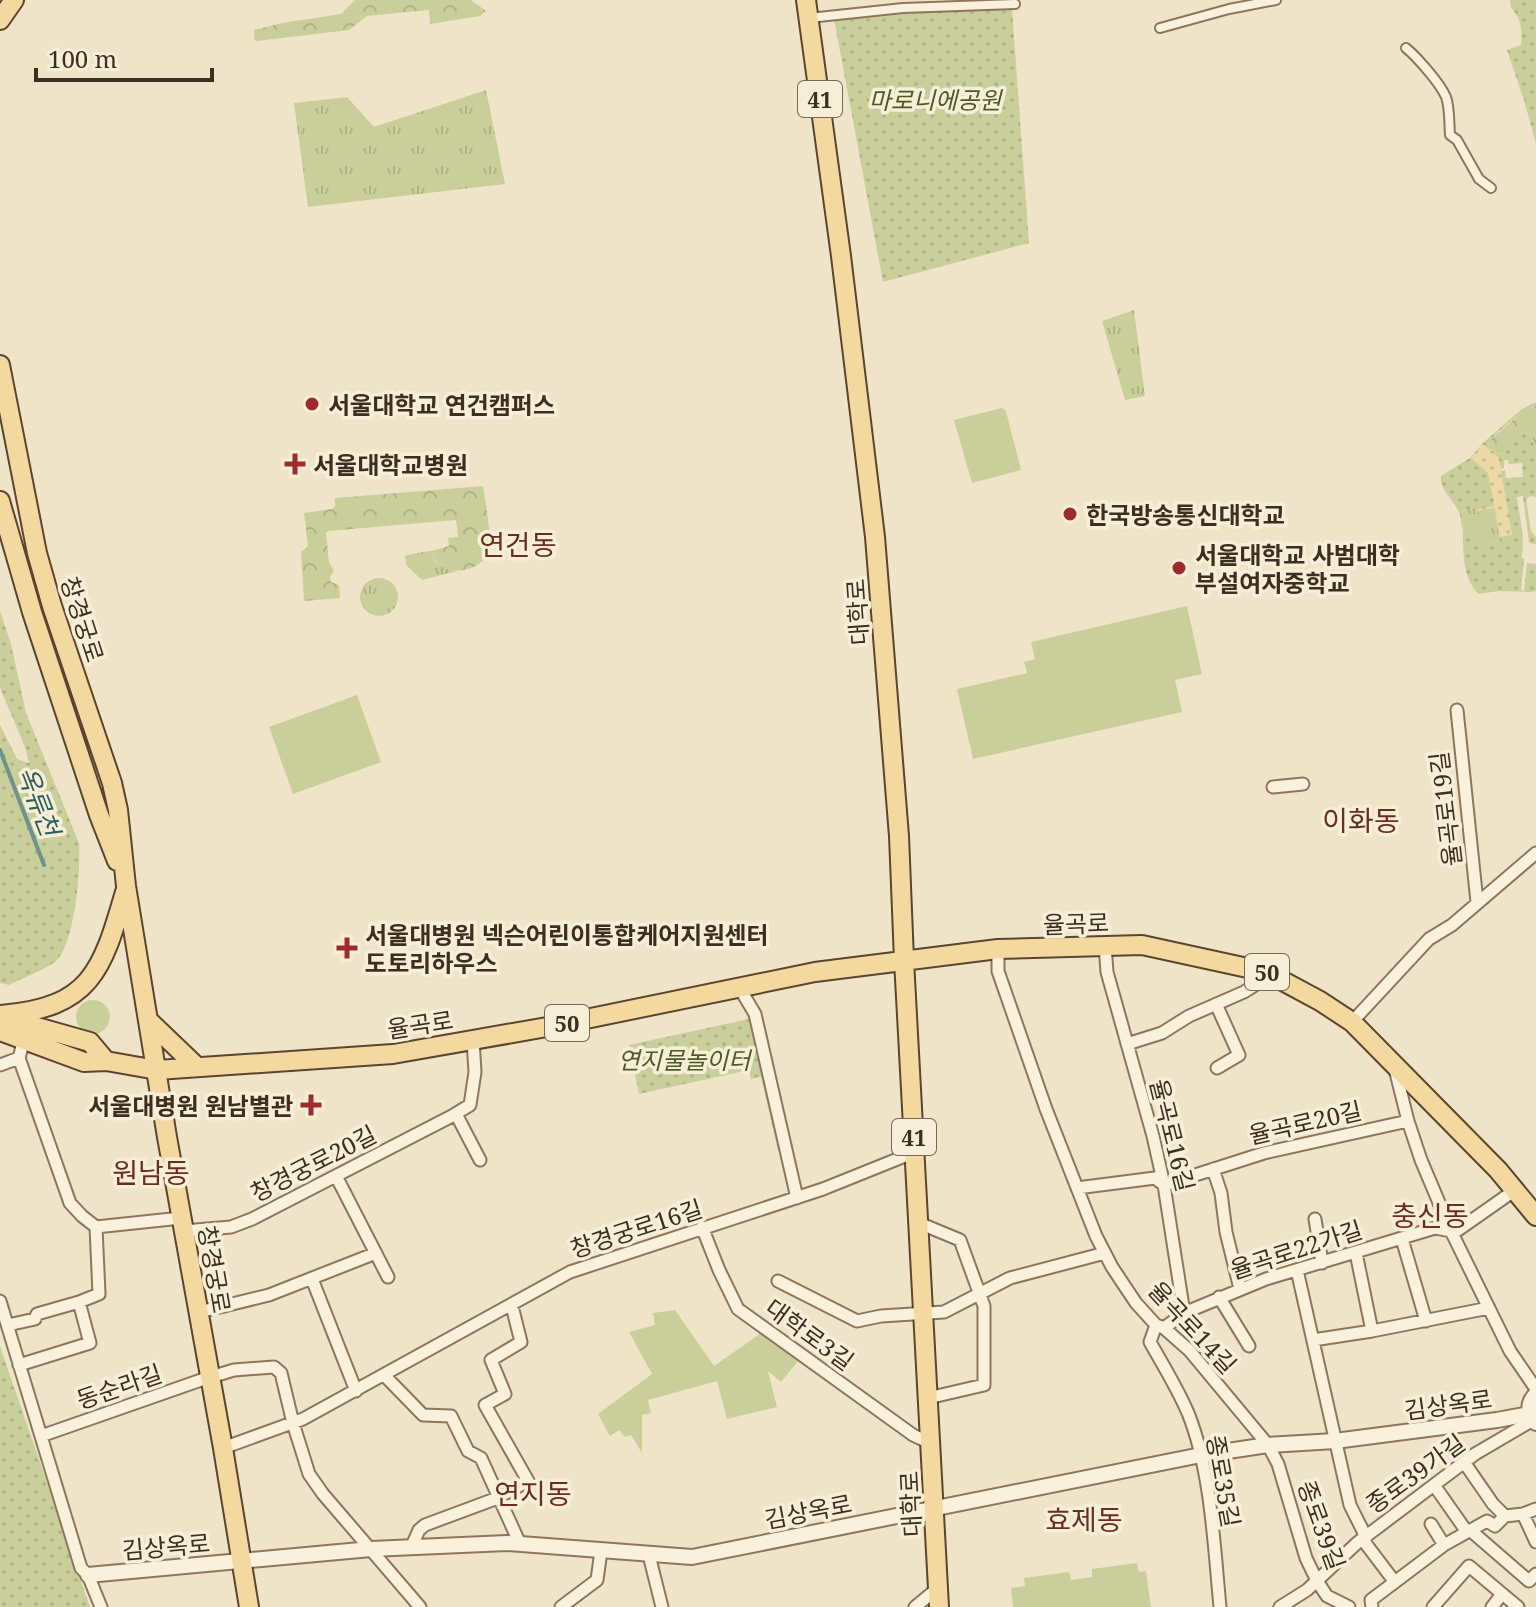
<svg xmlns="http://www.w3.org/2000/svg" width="1536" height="1607" viewBox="0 0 1536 1607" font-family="'Noto Serif','Noto Sans KR',serif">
  <defs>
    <pattern id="grass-tufts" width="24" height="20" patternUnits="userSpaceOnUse" patternTransform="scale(2)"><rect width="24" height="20" fill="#c9cf9b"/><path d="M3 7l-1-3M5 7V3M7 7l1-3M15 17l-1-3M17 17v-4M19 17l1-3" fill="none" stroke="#aeb285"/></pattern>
    <pattern id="forest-crowns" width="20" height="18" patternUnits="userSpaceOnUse" patternTransform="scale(2)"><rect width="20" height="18" fill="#c9cf9b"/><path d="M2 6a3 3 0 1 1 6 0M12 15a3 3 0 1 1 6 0" fill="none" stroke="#aeb285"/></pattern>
    <pattern id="sand-dots" width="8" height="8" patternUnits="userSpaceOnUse" patternTransform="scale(2)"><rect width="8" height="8" fill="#ecd9a5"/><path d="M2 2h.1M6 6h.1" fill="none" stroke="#cbbb8e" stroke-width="1.8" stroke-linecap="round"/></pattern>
    <pattern id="park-dots" width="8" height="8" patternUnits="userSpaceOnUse" patternTransform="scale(2)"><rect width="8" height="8" fill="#c9cf9b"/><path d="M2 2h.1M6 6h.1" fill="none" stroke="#aeb285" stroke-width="1.8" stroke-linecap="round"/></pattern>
  </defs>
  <rect width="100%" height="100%" fill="#f0e4c8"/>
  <path fill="url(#grass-tufts)" d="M486,90L505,184L308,207L294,103L347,97L374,127Z
    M1134,310L1145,396L1125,400L1102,321Z
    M1476,507L1495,510L1500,542L1486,543L1464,531L1462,512Z
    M435,550C428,565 445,568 457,571L422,580L406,565L405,556L407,555Z
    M360 597a19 19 0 1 1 38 0a19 19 0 1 1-38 0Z"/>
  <path fill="url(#forest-crowns)" d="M355,0H471L486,11L480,16L430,24L429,10L367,16L349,30L257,41L254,39V30L282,23L341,14Z
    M1536,405V445L1533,443L1532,436L1528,432L1510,436V446L1503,453H1497L1490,448L1489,441L1523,411Z
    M483,486C485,501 492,534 489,548C482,582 424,573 435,550L449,546L448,538L458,537L456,520L328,531L326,533L329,562L334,571L330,577L331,582L339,585L340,598L304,601L301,552L308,546L304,513L332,509L335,506V498Z"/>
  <path fill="url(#sand-dots)" d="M1483,444L1499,458L1512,535L1500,542L1495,509L1478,511L1477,509L1493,506L1471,458Z"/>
  <path fill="url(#park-dots)" fill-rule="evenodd" d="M1510,0H1536V144L1524,100L1507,50L1521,45C1522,31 1522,19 1511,8Z
    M1012,9L1029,243L883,282L834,19L912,13Z
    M1536,402V405C1518,413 1503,427 1489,441C1488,449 1495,455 1503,453L1510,446V436L1528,432L1532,436L1533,443L1536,445V497L1531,496L1526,499L1531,531L1536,537V544L1529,543L1523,496L1517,497L1523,537L1522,558L1524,559L1521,590L1524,591L1527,563L1536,564V591L1531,592L1499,591L1478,594C1457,569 1467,544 1460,515C1456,501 1439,491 1441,476L1470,458L1483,443L1522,409ZM1483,444L1499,458L1501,469L1504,468V460H1508L1509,464L1522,463L1523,477L1506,478L1505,470L1501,471L1512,535L1500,537L1495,508L1477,511L1478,509L1494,506L1488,473L1471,458ZM1475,507L1477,513L1495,510L1500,542L1486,543L1464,531L1462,512Z
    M0,611L11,644L26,713L79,843C81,869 75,939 58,959C52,967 20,979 9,985L0,983V725L17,759L29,763L25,747L0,688Z
    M753,1018L782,1150L778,1151L761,1077L751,1079L749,1070L639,1094L629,1045Z
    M0,1346L77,1570L90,1607H0Z"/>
  <path fill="#c9cf9b" d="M1002,408L1006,411L1021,470L972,483L954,420Z
    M1187,606L1202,674L1175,680L1182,712L973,759L957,689L1027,673L1024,662L1035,659L1031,642Z
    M357,695L381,762L293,794L269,727Z
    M76 1017a17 17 0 1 1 34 0a17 17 0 1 1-34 0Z
    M675,1310L714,1366L760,1334L798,1361L781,1382L768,1371L777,1407L727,1419L717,1381L648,1400L651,1413L642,1415V1453L631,1435L625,1437L619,1430L610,1436L598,1414L652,1374L629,1332L655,1325L653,1313Z
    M1137,1563L1139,1572L1146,1571L1151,1607H1013L1011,1588L1025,1586L1024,1578L1069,1572L1071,1580L1092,1577V1569Z"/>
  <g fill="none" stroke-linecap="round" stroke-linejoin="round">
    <path stroke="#6f938a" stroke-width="4" d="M0,750L44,865"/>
    <defs>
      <path id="pedestrian" d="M809,18L903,8L1015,4
        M1160,28L1229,9L1276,0
        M1406,48C1417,57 1440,83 1446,97C1450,108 1449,123 1450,135L1457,140L1479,179L1491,188"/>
      <path id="minor" d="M1457,710L1477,902
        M1273,787L1303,784
        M1105,946L1107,972L1153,1136L1164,1185L1184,1313
        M998,949V971L1046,1109L1096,1236L1112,1267L1136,1303L1156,1325L1164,1328L1189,1350L1268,1445L1278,1464L1306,1558L1317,1581L1327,1596L1349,1607
        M739,987L755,1014L797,1198
        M1216,1004L1239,1055L1217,1068
        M1352,1022L1429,939L1452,925L1536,853
        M24,1039L19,1058L70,1203L82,1216L96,1227L181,1218
        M1127,1044L1162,1033L1189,1016L1244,992L1271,975
        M0,1065L19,1058
        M1395,1069L1408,1121L1421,1160L1451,1231L1510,1351L1536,1389
        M456,1114L480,1160
        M1213,1169L1221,1193L1226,1232L1240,1289
        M336,1176L388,1277
        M1077,1188L1155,1178L1164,1185L1264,1153L1408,1121
        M1315,1219L1322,1263
        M919,1223L960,1240L984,1306V1385L928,1398
        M702,1227L719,1270L738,1309L913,1435L930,1443
        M184,1231L231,1227L252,1219L452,1116L470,1105L475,1072L473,1040
        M1402,1239L1426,1321
        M1356,1253L1372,1331
        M1297,1270L1350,1505L1363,1531L1366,1544L1394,1581
        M312,1279L356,1391
        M778,1281L857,1321L881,1316L944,1312L1010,1278L1105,1253
        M1219,1297L1249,1346
        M0,1301L81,1568L88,1575L101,1607
        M199,1312L269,1295L376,1253
        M8,1325L35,1319L37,1314L79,1302L99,1294L96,1227
        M1156,1325L1150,1342C1163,1365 1178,1389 1188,1413C1211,1470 1214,1545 1220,1607
        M1164,1328L1184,1313L1266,1279L1435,1228L1451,1231L1458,1230L1515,1190
        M1313,1340L1372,1331L1489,1308
        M19,1365L90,1343L79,1302
        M384,1375L423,1415L451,1416L468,1451L481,1458L520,1544
        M41,1436L204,1379L234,1370L274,1367L281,1373L293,1423L309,1474L323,1494L420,1607
        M223,1448L303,1419L570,1272L823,1189L915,1152
        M1464,1462L1493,1504L1505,1516L1523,1514L1536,1509
        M1434,1485L1467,1532
        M1523,1514L1536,1542
        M1431,1524L1444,1545
        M1470,1530L1529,1581L1536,1574
        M411,1548L419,1530L425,1525L495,1499L528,1481L485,1405L505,1394L491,1360L521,1342L512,1306
        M649,1555L662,1607
        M561,1607L597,1580L601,1551
        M915,1607L938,1588
        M1280,1607L1307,1590L1357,1543L1475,1454L1533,1420
        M1372,1607L1371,1600L1444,1545L1487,1521L1495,1526L1505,1516
        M1433,1607L1469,1566L1518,1607
        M1492,1607L1502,1594"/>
      <path id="tertiary" d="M1536,1394C1527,1403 1527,1414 1536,1423
        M88,1575L371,1549L507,1543L692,1557L1201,1455L1268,1445L1335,1441L1497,1420L1530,1414"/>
      <path id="primary" d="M806,0L841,256L875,537L899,836L904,960L939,1607
        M0,20L14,0
        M0,365L37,553L52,606L112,783L118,810L126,886L167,1137L223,1448L249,1607
        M0,501L32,612L99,815L117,861
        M0,1015C91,1008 102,971 125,892
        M5,1018L90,1042L106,1061
        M148,1020L197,1067
        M0,1031L84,1062L106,1061L157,1070L393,1054L547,1027L815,972L998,949L1142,945L1266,972L1320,1001L1352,1022L1498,1170L1536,1216"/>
    </defs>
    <use href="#pedestrian" stroke="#8d765c" stroke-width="12"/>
    <use href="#minor" stroke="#8d765c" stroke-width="15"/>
    <use href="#tertiary" stroke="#8d765c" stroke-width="18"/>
    <use href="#primary" stroke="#5b4430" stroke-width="22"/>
    <use href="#pedestrian" stroke="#faf1dc" stroke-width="8"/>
    <use href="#minor" stroke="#faf1dc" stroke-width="11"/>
    <use href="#tertiary" stroke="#faf1dc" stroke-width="14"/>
    <use href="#primary" stroke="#f3d9a0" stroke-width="18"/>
  </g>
  <g fill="#9e2a2b" stroke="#f7eed8" stroke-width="3">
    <circle cx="312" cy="404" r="8"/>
    <path d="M291 452h8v8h8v8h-8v8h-8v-8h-8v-8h8z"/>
    <circle cx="1070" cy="514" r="8"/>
    <circle cx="1179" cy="568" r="8"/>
    <path d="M343 936h8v8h8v8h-8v8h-8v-8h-8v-8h8z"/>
    <path d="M307 1093h8v8h8v8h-8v8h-8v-8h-8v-8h8z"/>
  </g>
  <g text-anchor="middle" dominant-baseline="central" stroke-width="7" stroke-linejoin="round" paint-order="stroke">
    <g fill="#f7eed8" stroke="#756857" stroke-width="2">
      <rect x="798" y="81" width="44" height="36" rx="6"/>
      <rect x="1245" y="954" width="44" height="36" rx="6"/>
      <rect x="545" y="1005" width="44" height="36" rx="6"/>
      <rect x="892" y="1119" width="44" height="36" rx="6"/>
    </g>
    <g font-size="22" font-weight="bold" fill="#3d2e20">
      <text x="820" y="99">41</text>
      <text x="1267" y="972">50</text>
      <text x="567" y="1023">50</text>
      <text x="914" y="1137">41</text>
    </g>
    <g font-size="24" font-style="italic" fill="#4d5a26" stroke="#f7eed8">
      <text x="935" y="99">마로니에공원</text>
      <text x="684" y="1059">연지물놀이터</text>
    </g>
    <g font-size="24" font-weight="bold" fill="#3d2e20" stroke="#f7eed8" text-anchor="start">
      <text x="328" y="404">서울대학교 연건캠퍼스</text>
      <text x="313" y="464">서울대학교병원</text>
      <text x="1086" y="514">한국방송통신대학교</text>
      <text x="1195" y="554">서울대학교 사범대학<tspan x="1195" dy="28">부설여자중학교</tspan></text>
      <text x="365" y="934">서울대병원 넥슨어린이통합케어지원센터<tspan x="365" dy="28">도토리하우스</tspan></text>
      <text x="293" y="1105" text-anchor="end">서울대병원 원남별관</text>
    </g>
    <g font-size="24" fill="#3d2e20" stroke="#f7eed8">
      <text transform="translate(857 612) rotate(-94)">대학로</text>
      <text transform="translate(83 619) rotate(72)">창경궁로</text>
      <text transform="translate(1445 809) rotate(-97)">율곡로19길</text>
      <text transform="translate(1076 923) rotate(-2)">율곡로</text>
      <text transform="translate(420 1024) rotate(-9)">율곡로</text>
      <text transform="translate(1305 1122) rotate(-13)">율곡로20길</text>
      <text transform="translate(1173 1135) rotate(76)">율곡로16길</text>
      <text transform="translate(313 1163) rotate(-27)">창경궁로20길</text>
      <text transform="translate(636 1228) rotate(-18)">창경궁로16길</text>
      <text transform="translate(1296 1249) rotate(-18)">율곡로22가길</text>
      <text transform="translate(215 1269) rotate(80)">창경궁로</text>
      <text transform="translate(1193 1327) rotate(47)">율곡로14길</text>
      <text transform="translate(810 1334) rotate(36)">대학로3길</text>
      <text transform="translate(119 1386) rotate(-19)">동순라길</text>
      <text transform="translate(1448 1404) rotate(-8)">김상옥로</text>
      <text transform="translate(1415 1473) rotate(-36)">종로39가길</text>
      <text transform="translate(1224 1481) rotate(80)">종로35길</text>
      <text transform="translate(910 1504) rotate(-93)">대학로</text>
      <text transform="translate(808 1511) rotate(-11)">김상옥로</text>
      <text transform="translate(1322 1525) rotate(70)">종로39길</text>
      <text transform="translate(166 1546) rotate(-5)">김상옥로</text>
    </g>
    <g font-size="26" font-style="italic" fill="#2f5d5a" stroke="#f7eed8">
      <text transform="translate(39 801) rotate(69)">옥류천</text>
    </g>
    <g font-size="28" fill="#6b2e1e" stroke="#f7eed8">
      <text x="518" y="544">연건동</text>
      <text x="1361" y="820">이화동</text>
      <text x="151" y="1172">원남동</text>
      <text x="1430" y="1215">충신동</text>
      <text x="533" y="1493">연지동</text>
      <text x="1084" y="1519">효제동</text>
    </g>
  </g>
  <path d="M36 68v12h176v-12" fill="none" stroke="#3d2e20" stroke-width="4"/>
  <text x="48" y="68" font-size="24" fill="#3d2e20" stroke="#f7eed8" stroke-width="6" paint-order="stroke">100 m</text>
</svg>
